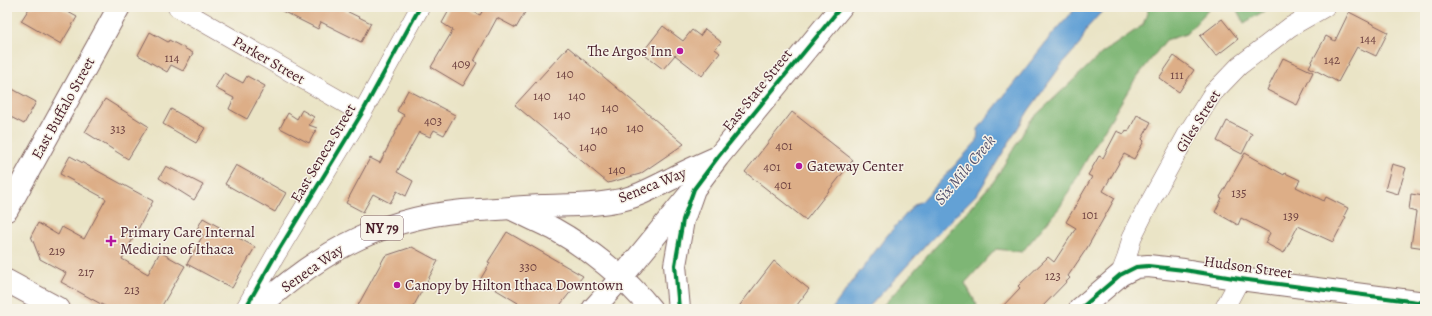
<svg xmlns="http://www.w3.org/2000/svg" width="1432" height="316" viewBox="0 0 1432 316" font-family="Alegreya,serif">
  <rect width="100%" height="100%" fill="#f7f3e8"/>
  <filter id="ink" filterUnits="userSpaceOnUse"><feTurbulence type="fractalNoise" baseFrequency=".025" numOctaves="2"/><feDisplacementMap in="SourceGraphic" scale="8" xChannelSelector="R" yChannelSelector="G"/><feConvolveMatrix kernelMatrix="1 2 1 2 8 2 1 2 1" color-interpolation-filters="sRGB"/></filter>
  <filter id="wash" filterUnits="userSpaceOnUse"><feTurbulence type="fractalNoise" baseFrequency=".012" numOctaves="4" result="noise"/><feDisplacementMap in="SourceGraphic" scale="16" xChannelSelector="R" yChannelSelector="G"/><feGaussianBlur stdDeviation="0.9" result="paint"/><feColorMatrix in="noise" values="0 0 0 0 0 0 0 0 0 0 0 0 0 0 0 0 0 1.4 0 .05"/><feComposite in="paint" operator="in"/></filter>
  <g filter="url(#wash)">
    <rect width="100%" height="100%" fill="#eae4c6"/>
    <path fill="#7eb674" stroke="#646a50" d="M1149,7H1211L1186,34L1166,40L1134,81L1092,150L1060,207L1022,252L996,249L965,283L977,305L974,309H880L994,181L1031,120L1101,54L1143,25Z
      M1235,7H1271L1244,23Z"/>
    <path fill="#64a1d5" stroke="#576080" d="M1077,7H1106L1087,28L1080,44L1063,63L1029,110L978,193L929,242L867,309H832L885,238L915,204L922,201L977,141L978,129L1050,37Z"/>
    <g id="blocks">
      <path fill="#ddae87" d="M30,7H59L77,17L61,44L21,21Z
        M274,7H338L371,23L361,42L321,22L318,29Z
        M451,7H464L480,15L483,10L478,7H528L516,28L497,18L474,61L477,63L463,86L431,67L453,30L442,23Z
        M1349,12L1388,32L1376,56L1357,47L1338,82L1309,67L1326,36L1335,41Z
        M1222,19L1238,39L1216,56L1200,36Z
        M663,26L683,41L692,30L700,36L705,29L721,42L715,49L720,53L702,76L675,55L663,69L642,53Z
        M150,32L168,42L169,40L193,53L183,71L171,65L167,72L138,55Z
        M568,47L684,144L640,174L608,183L515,105Z
        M1174,56L1194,70L1179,92L1159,78Z
        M1283,58L1313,72L1297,105L1267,90Z
        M224,73L243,83L247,76L265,86L247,119L229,109L234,98L215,88Z
        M7,86L36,102L24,124L7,115Z
        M408,90L455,115L444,135L434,130L430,137L419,132L397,172L413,181L406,196L397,191L390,203L373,194L363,212L346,203L370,158L380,163L404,115L397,111Z
        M105,99L148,126L128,159L85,132Z
        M171,109L205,128L196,143L163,124Z
        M302,110L314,117L309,125L317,128L309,143L280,128L288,113L297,119Z
        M792,112L853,160L806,220L745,172Z
        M1137,115L1151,122L1142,139L1144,141L1134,159L1124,154L1103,191L1115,198L1087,248L1068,276L1070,278L1040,309H1000L1020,288L1018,286L1048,257L1054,262L1076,228L1066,222L1092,177L1088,175L1099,156L1103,158L1117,131L1124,134L1126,130L1128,132Z
        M1227,121L1252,134L1242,154L1217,141Z
        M1245,153L1284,175L1285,173L1300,180L1296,187L1324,201L1326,197L1348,208L1344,216L1346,217L1333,242L1298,226L1284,253L1265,243L1270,233L1241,218L1238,225L1215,212L1222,198L1220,197Z
        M70,156L153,201L122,259L148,274L160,252L185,266L160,309H110L61,282L66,273L40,259L31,236L38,223L58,235L62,227L84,239L106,199L60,174Z
        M1392,164L1406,168L1398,194L1385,190Z
        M236,165L286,193L275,212L225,184Z
        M166,166L203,185L194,200L159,178Z
        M1411,194L1424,196L1423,206H1425V248L1411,246L1416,212L1409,210Z
        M203,218L255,247L232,288L187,264L203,235L196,231Z
        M507,232L583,276L557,309H514L518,303L480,280L490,263L488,262Z
        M412,247L438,261L412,309H356L385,256Z
        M774,261L809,289L794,309H737Z"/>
    </g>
  </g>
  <g filter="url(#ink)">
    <use href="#blocks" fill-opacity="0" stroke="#826461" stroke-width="1"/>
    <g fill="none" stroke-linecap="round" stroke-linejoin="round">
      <defs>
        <path id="street" d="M177,7L362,113
          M1120,275L1127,257L1132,237L1144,213L1189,131L1213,93L1239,66L1290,27L1325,7
          M245,309L275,256L362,113L420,7
          M1224,309L1240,279"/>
        <path id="secondary" d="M512,209C526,216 540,222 554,229C588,248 627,279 651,309
          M7,210L119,7
          M7,281L59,309
          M593,309L621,278L693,190
          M1080,309L1120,275L1136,267L1148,266L1184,270L1240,279L1425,303"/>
        <path id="highway" d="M257,309C323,249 388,214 479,210C500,209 521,207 542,206C567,205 591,206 615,201C635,198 653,188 671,179C686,171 702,164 718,157
          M679,309L675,265L683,220L694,189L718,157L841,7"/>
      </defs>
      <use href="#street" stroke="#826461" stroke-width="20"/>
      <use href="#secondary" stroke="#826461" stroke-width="24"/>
      <use href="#highway" stroke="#826461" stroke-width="24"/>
      <use href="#street" stroke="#fff" stroke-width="19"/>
      <use href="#secondary" stroke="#fff" stroke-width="22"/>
      <use href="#highway" stroke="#fff" stroke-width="22"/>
      <defs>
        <path id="cycleway" d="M245,309L275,256L362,113L420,7
          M679,309L675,265L683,220L694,189L718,157L841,7
          M1080,309L1120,275L1136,267L1148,266L1184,270L1240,279L1425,303"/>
      </defs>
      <use href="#cycleway" stroke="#f7f3e8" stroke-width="6"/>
      <use href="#cycleway" stroke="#00873e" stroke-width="4"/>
    </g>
  </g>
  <g fill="#b5179e" stroke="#f7f3e8" stroke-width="1.5">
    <circle cx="680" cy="51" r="4"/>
    <circle cx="799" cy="166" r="4"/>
    <path d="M109 235h4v4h4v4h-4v4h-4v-4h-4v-4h4z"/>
    <circle cx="397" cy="285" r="4"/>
  </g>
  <g text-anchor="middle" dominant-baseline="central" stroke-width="3" stroke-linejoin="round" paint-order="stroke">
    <g font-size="13" fill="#6f4342">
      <text x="1368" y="38">144</text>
      <text x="172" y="57">114</text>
      <text x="1332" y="59">142</text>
      <text x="461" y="63">409</text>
      <text x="565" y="73">140</text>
      <text x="1177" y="74">111</text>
      <text x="542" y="95">140</text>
      <text x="577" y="95">140</text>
      <text x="610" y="107">140</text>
      <text x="562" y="114">140</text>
      <text x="433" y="120">403</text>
      <text x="635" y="127">140</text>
      <text x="118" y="128">313</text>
      <text x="599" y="129">140</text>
      <text x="784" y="145">401</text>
      <text x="588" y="146">140</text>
      <text x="772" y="166">401</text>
      <text x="617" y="169">140</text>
      <text x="783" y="184">401</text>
      <text x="1239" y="192">135</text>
      <text x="1090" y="214">101</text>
      <text x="1291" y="215">139</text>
      <text x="57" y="250">219</text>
      <text x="528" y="266">330</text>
      <text x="86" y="271">217</text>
      <text x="1053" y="275">123</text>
      <text x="132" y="289">213</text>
    </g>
    <rect fill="#f7f3e8" stroke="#7e5f64" stroke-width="1" x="361" y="216" width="42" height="24" rx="3"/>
    <g font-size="14" font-weight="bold" fill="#4a1f2b">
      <text x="382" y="228">NY 79</text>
    </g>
    <g font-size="15" fill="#4a1f2b" stroke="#f7f3e8" text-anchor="start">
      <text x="672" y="51" text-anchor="end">The Argos Inn</text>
      <text x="807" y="166">Gateway Center</text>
      <text x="120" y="232">Primary Care Internal<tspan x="120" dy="17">Medicine of Ithaca</tspan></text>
      <text x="405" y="285">Canopy by Hilton Ithaca Downtown</text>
    </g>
    <g font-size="15" fill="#4a1f2b" stroke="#f7f3e8">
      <text transform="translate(269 60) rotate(30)">Parker Street</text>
      <text transform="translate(757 90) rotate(-51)">East State Street</text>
      <text transform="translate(63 108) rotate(-61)">East Buffalo Street</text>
      <text transform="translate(1198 121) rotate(-58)">Giles Street</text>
      <text transform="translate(323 153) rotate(-59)">East Seneca Street</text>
      <text transform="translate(652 185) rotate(-22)">Seneca Way</text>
      <text transform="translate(1248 267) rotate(8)">Hudson Street</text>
      <text transform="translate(312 268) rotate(-35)">Seneca Way</text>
    </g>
    <g font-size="16" font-style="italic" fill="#54536f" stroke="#f7f3e8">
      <text transform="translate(965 170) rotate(-50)">Six Mile Creek</text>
    </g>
  </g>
  <rect width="1432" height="316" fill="none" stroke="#f7f3e8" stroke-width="24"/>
</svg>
